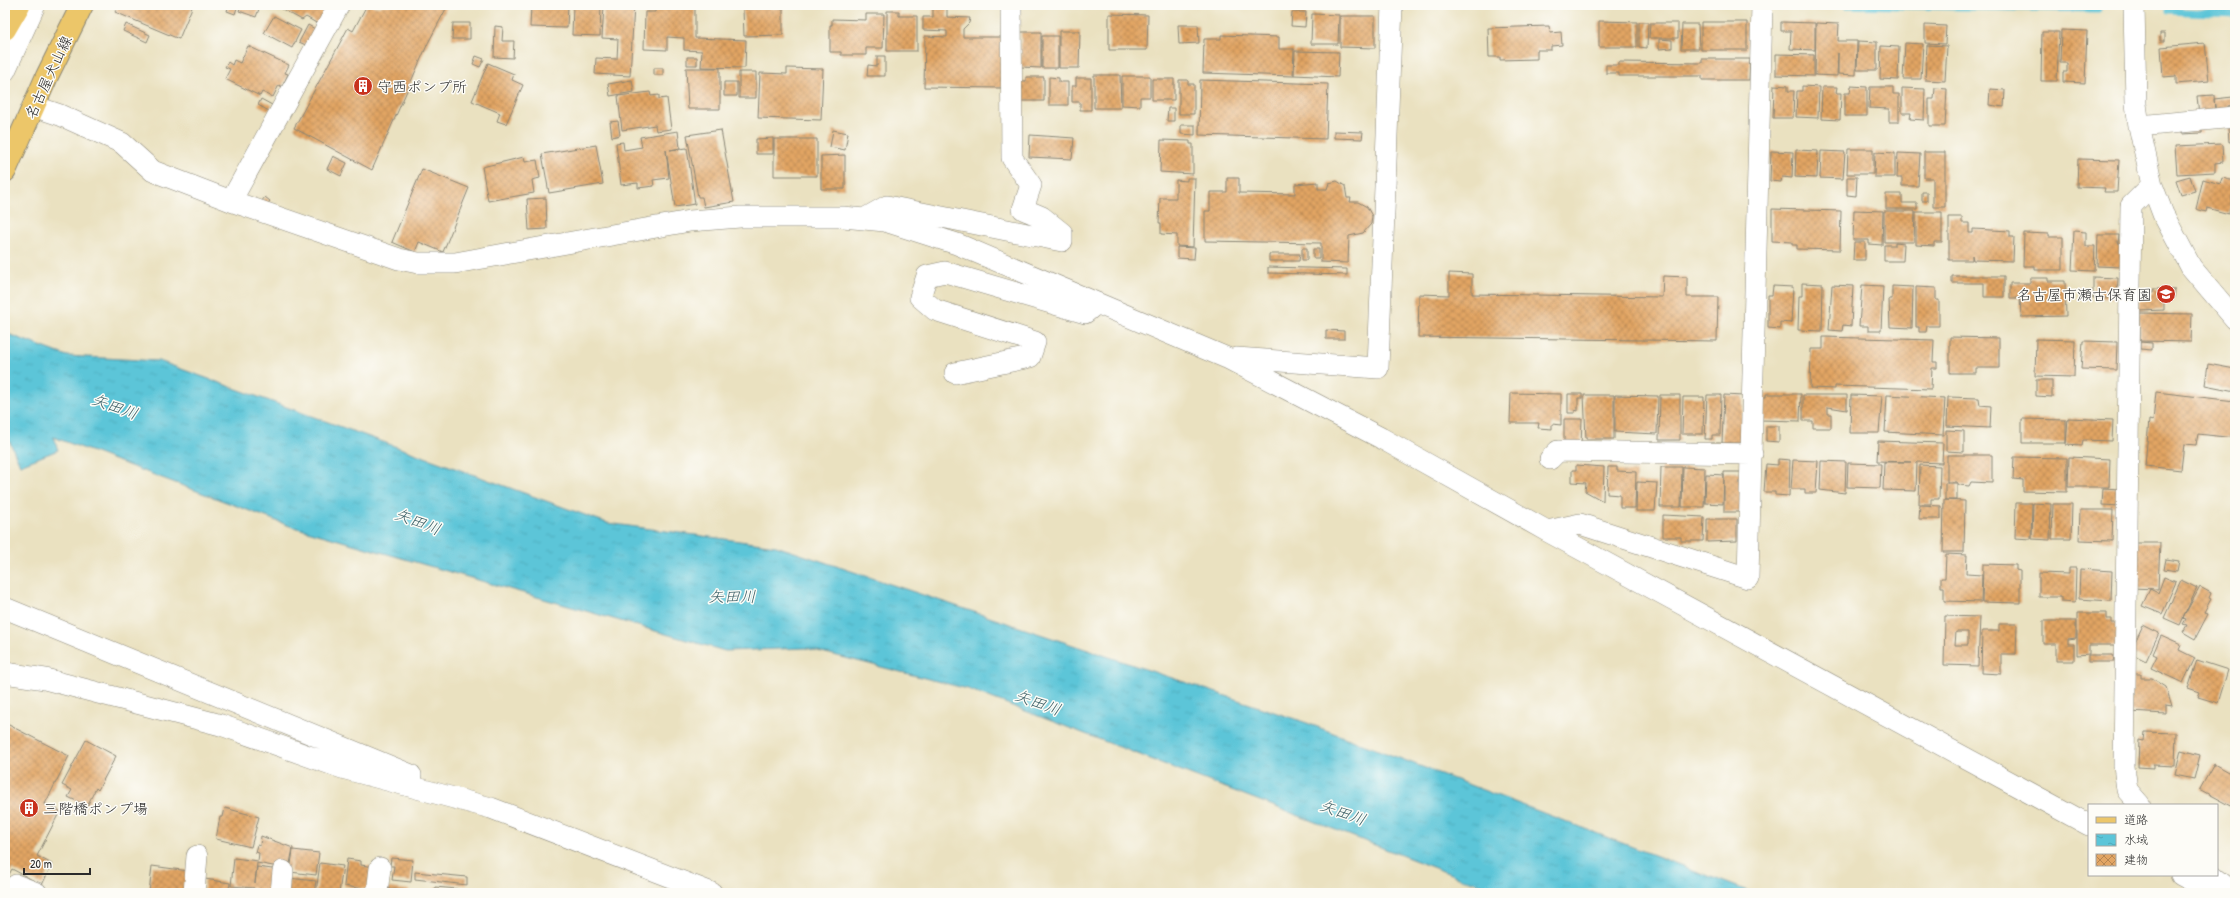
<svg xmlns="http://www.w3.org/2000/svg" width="2240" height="898" viewBox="0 0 2240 898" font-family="'Patrick Hand','Klee One',sans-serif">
  <defs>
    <pattern id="water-ripples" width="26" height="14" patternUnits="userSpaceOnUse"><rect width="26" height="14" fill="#5cc5d8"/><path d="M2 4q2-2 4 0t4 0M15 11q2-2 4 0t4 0" fill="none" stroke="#50a9ba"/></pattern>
    <pattern id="building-cross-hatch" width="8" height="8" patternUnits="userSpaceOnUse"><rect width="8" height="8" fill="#e2a564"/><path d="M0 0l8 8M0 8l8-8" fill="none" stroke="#b78753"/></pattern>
  </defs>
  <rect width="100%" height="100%" fill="#fdfcf7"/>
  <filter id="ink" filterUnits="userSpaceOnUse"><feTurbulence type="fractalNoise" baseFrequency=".025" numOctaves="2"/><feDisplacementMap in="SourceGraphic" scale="8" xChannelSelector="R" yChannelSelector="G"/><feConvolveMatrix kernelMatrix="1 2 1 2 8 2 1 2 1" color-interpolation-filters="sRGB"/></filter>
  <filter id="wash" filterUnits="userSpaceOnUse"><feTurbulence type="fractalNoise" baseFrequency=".012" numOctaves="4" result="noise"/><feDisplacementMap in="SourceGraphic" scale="16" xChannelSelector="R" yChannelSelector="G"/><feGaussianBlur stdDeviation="0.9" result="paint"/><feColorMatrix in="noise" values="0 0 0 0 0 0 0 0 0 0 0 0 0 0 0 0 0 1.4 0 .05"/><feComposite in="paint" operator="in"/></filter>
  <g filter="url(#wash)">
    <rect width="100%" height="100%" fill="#eae1c0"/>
    <path fill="url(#water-ripples)" stroke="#447882" d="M5,333L67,356L159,361L607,523L776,546L1307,723L1753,893H1508L1461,878L968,689L806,648L725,651L290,526L53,437L58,450L20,465L5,431Z"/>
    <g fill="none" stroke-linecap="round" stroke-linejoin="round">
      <path stroke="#5cc5d8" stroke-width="7" d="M1846,5L2098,9
        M2168,11L2235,14"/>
    </g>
    <g id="blocks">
      <path fill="url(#building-cross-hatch)" fill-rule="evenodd" d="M119,5H193L179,39L115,12Z
        M229,5H238L235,14L227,11Z
        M241,5L259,9L256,17L239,11Z
        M284,5H328L318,24L306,17L302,20L282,9Z
        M367,5L381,7L382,5H448L428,43L372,170L294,128L348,28L353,31Z
        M531,5H568L567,28L530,27Z
        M573,5H601L600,36L572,35Z
        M604,5H634L630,76L595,74L596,58L617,59L618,39L602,38Z
        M655,6L695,7V38L746,40L745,68L701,67L702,51L684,50V38L667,37V50L644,49L645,12H655Z
        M783,8V35L744,36L743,9Z
        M933,8H947V17L970,18L969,23L963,29V37H1002V88L924,87L925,36L947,37V31L923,30V17H933Z
        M887,11H899V16H917V51H887Z
        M1292,12H1306L1305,27L1291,26Z
        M866,14H884L883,48H866V55H841V52H830V25H832V19L866,20Z
        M1109,14L1148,15L1147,50H1109Z
        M1312,14L1339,15L1338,44H1311Z
        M274,16L301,30L292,48L264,33Z
        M1340,16H1375V48L1340,47Z
        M1599,21L1637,22V47H1599Z
        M1639,22H1648L1647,48L1639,47Z
        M1701,22H1747V50H1701Z
        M1781,22L1815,23V50L1790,49L1791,31H1781Z
        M453,23H470V39H452Z
        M1650,23H1678V38H1649Z
        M1816,23L1839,24L1838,41H1857L1856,75L1838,74V53L1837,76L1815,75Z
        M126,24L150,35L147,42L123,31Z
        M1682,24H1698L1699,49H1681Z
        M308,25L317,30L308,46L299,42Z
        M1178,25H1198L1199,43L1179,44Z
        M1925,25L1946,26L1945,44L1925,43Z
        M495,26L503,27L502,41H514L513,58L494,57Z
        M1549,26L1550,33L1561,32L1562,45L1551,46V50H1537V59L1500,60V57H1489L1488,28Z
        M2061,30L2087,31L2085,83L2063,82V72H2067V63H2060Z
        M1059,31H1080L1079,68H1059Z
        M1021,32H1041V68L1021,67Z
        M2042,32H2059L2057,81H2041Z
        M2160,33H2165V41H2160Z
        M1221,35L1279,37V49H1294L1293,76L1203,73L1204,39H1221Z
        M1042,36H1058V68H1042Z
        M1659,39L1672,40V48L1659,49Z
        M1858,41L1877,42V70H1857Z
        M1905,43L1923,44L1921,79H1903Z
        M2205,43L2209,81L2176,84V76L2163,77L2161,47Z
        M1927,45L1947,46L1945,81L1925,80Z
        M248,46L289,65L285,73L288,74L282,87L279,85L273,97L262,92L260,96L225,79L230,69L225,67L228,62L232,65L234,60L240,63Z
        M1881,46L1899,47L1898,80L1880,79Z
        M1295,51L1339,52L1338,77L1294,75Z
        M1776,54L1814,55V76L1776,75Z
        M476,56L484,59L480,67L473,64Z
        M877,56H885V76H867L868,65L877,66Z
        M687,57H697V65H687Z
        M1702,59H1750L1749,80H1702V76H1619V73H1606V65H1619V62L1702,63Z
        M488,63L514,74L512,80L523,85L506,124L497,121L500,113L472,101Z
        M654,68H663V75H654Z
        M686,68H720V109H688Z
        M787,68L823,69L821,120L758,118L760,73L787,74Z
        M739,72H756V98H739Z
        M1094,75H1120L1121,108H1094Z
        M1122,76H1150V97H1140V106L1122,105Z
        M1026,77H1044V101H1020V81H1026Z
        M1049,77L1059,78V82H1068V105H1049Z
        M1076,78H1091V110H1080V102H1072V86H1076Z
        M1152,79H1174V100H1152Z
        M632,80L634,92L610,96L608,84Z
        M1179,80H1188V84H1194V114H1179Z
        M1200,80L1328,84L1326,139L1199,135Z
        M724,82H737V96H724Z
        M1774,85L1788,86V91H1794L1793,118H1773Z
        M1802,86L1819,87L1818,118L1796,117L1797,91H1802Z
        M1851,86L1867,87V116H1845V93H1850Z
        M1822,87H1837L1836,93H1841L1840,120L1821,119Z
        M1870,87H1893V94H1899V122H1889V109L1869,108Z
        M1902,88L1925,89L1924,120L1910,119L1911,113H1902Z
        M1935,88L1947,89L1945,126H1929V99H1934Z
        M1990,89L2005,90L2004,107L1989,105Z
        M650,92L651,96L659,95V99L667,98L671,129L656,131L655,125L622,130L618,96Z
        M2214,95L2215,114L2199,116L2197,96Z
        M2233,97L2234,105L2228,106V111L2216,113L2214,99Z
        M261,99L272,105L269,111L258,105Z
        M1168,108H1174V121H1167Z
        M618,121L620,135L612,137L610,122Z
        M2235,121V141L2229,142L2228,128Z
        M2181,124H2202V133L2181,134Z
        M1181,125H1195V135L1181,134Z
        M721,130L734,202L704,207L702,197H698L687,135Z
        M833,130L848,133L845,150L830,147Z
        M678,131L680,148L670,150L687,148L695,204L675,207L666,150L669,178L653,180L654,186L638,188V183L621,185L616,143L623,142L624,150L642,147L640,137Z
        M1334,131L1363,132L1362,139L1334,138Z
        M1030,135L1074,138L1072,159L1029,157Z
        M773,138V154H756V139Z
        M774,139H817V176H774Z
        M1161,140L1190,141V144H1193V174L1160,172Z
        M2222,144L2223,162L2215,163V172L2177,174L2175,146Z
        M596,145L603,184L549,193L542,154Z
        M1848,149H1873V174H1847Z
        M1796,150L1818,151L1817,178L1795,177Z
        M1771,151L1793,152L1792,178L1782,177L1781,182L1770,181Z
        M1821,151L1845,152L1843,179L1820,178Z
        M1875,152L1895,153V177H1874Z
        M1924,152H1945V207H1933V178H1924Z
        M1898,153L1920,154L1918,186H1902V178H1897Z
        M845,155V189H821V156Z
        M333,156L347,163L341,176L327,169Z
        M524,157L525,162L537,160L540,178L532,180L534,193L488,201L482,167Z
        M2078,159L2119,160L2117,192H2104L2105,188L2077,187Z
        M422,169L469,188L443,252L419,242L415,252L392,242Z
        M2190,176L2195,191L2181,195L2176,180Z
        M1847,177H1857L1856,196L1847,195Z
        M1187,178H1195L1193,247L1177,246V235L1161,234V223H1159L1160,198H1176V180L1187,181Z
        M1227,178H1239V193L1295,194V184L1318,182V189H1327L1329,183L1337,181L1345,186L1347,198H1351L1350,202H1358L1367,207L1372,216L1371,224L1363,233L1349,236L1348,263L1321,262V243L1205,241V211H1210V192H1227Z
        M2222,178L2235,181L2229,214L2207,208L2206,212L2196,209L2203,179L2220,184Z
        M1922,192H1927V201H1922Z
        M1886,194H1902V203H1917V209H1886Z
        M265,197L270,201L265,207L260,203Z
        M546,198L547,229L529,230L527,199Z
        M1772,209L1841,211L1840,250L1797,249V245H1792V242L1772,241Z
        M1854,210L1883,211L1882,245L1869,244V240H1853Z
        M1884,211H1915L1914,242H1884Z
        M1916,212H1942V242H1934V246L1916,245Z
        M1949,217H1962V223H1969V233H1973V229L2010,231V237H2014L2013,261L1973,260L1972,255V260H1949Z
        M2074,231L2086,232V246H2095L2094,271L2072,270Z
        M2024,233L2049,234V237H2063V270H2035V266H2023Z
        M2098,235H2119L2118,243H2123L2122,267L2097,266Z
        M1854,242H1865V260H1853Z
        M1895,243L1904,244L1903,261H1884V245H1895Z
        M1177,247L1195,248L1194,259L1177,258Z
        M1302,248H1307V260H1302Z
        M1313,249H1319V258H1313Z
        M1269,254H1300L1299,261H1269Z
        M1268,267L1347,269V275L1268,273Z
        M1449,273L1472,274V294L1662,297L1663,276L1687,277V297H1718L1717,341L1418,337L1419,294L1449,295Z
        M1952,276H2004V297H1984V283H1952Z
        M2093,277L2118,278L2117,298H2093Z
        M2030,278H2048V281H2065L2066,316L2021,317L2020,298H2010V283H2030Z
        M1802,283L1823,284L1822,331L1798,330L1799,296H1802Z
        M1832,285L1853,286L1851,326L1843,325L1842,331L1829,330Z
        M1862,285L1883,286L1881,331H1868V326H1859Z
        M1773,286L1793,287L1791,323L1780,322V329L1768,328V295H1772Z
        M1892,286L1913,287L1912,328L1890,327L1889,299H1892Z
        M1916,287L1936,288V300H1939V326H1927L1926,332H1919V327H1916Z
        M2153,289H2164V310L2139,311V293H2153Z
        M2166,289L2175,290L2174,298L2166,297Z
        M2140,313L2192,314L2191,342L2140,341Z
        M1326,330L1344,331V339H1326Z
        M1823,337L1934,340L1933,362H1937V368H1932L1931,389L1835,386V389L1810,388L1811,349H1823Z
        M1950,337L1999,338V368H1976V373H1950Z
        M2036,339L2075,340L2074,377L2035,376Z
        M2083,341L2117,342L2116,370L2081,369Z
        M2140,342L2152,343V350L2140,349Z
        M2208,364L2235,369V391L2205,385Z
        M2036,380H2052V397L2036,396Z
        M2156,392L2235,401V438L2198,434L2196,445L2184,444L2181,470L2145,466L2149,420L2153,421Z
        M1511,393L1561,394V425L1552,424V429L1538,428L1539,423H1510Z
        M1568,394H1582V398H1578V411L1575,410V413H1568Z
        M1766,394H1801L1800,421L1760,420L1761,397H1766Z
        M1584,395H1614V439H1586Z
        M1615,395L1658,396L1657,434L1615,432Z
        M1660,395H1680V440H1659Z
        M1707,395H1721L1720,435H1712V439H1705Z
        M1724,395L1743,396L1742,443H1722Z
        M1803,395H1847V410L1828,407V414H1831V428H1813V421H1803Z
        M1851,395L1882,396L1879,433H1850Z
        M1887,395L1945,398L1943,435L1885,432Z
        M1683,397H1704L1703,434H1682Z
        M1948,397L1979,398L1980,405L1991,406L1990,428L1947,426Z
        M2068,418L2113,420L2112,441L2083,440L2082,446L2066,445Z
        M1564,419H1582L1581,447H1564Z
        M2022,419L2066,420V443H2022Z
        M1766,426H1779V442L1766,441Z
        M1946,430L1964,431V452L1946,451Z
        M1878,441L1943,443L1942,463L1917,462L1916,491L1883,490L1884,462H1911L1877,461Z
        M1947,455H1992V483L1971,482L1969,486L1959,485L1957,482H1947Z
        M2014,457L2067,458V492L2023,491V480L2013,479Z
        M2069,457L2110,459L2109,487H2068Z
        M1778,459L1790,460L1789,496L1775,495V492H1764L1766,464L1778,465Z
        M1793,460L1818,461L1816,493H1805V489H1791Z
        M1821,461L1846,462L1845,493L1820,490Z
        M1848,463L1881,464L1880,488L1847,487Z
        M1576,465L1604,467L1603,501L1585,491L1586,483L1572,482V470H1576Z
        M1920,465L1940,466L1939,499H1931V504H1919Z
        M1608,467H1617V471L1636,472L1635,508H1620V495L1607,494Z
        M1661,467H1682L1681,507H1660Z
        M1683,467L1705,468L1704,507H1682Z
        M1724,472H1743V512H1724Z
        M1706,474L1724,475L1723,504L1705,503Z
        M1637,482L1657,483L1655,511H1636Z
        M1945,483H1957V500H1945Z
        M2103,488L2120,489V506L2102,505Z
        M1944,500L1965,501L1964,552H1943Z
        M2016,503H2032L2031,539L2015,538Z
        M2033,503L2051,504L2050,540L2032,539Z
        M2053,504H2072L2071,539H2052Z
        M1920,505L1941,506V519H1919Z
        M2080,510H2113L2112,541L2079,540Z
        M1663,515L1704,517L1703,541H1681V537H1663Z
        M1707,519H1737V541L1707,542Z
        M2132,543H2160L2158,589L2130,588Z
        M1946,554L1967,555L1966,574L1982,575L1981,602L1944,601V587H1941V578H1945Z
        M2166,559L2179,561L2177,571L2164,569Z
        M1983,564L2016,565V570L2020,571V603L1982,602Z
        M2069,568H2076L2075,603L2061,602V597H2039V573L2069,574Z
        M2080,569L2112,571L2111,601L2079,599Z
        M2164,577L2176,582L2162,614L2142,606L2150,589L2158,593Z
        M2181,580L2197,588L2180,625L2164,618Z
        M2200,587L2211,593L2209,598L2211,599L2204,612L2208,614L2195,639L2183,632L2187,625L2183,624L2186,619L2183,618Z
        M2077,613H2107V619H2112V623H2118V645H2089V654L2077,655Z
        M1945,616L1980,617L1978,666L1944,665ZM1956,632H1968V645H1955Z
        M2043,621H2076V638L2068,639V644H2074V661H2056V644H2043Z
        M1999,624H2017L2016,654H2001V674L1981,673L1982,631H1999Z
        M2143,625L2159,633L2146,661L2130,653Z
        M2161,636L2181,645L2179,650L2195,658L2183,683L2151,668L2157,656L2153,654Z
        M2088,655H2113L2114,662H2088Z
        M2197,660L2228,670L2218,703L2198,697L2200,692L2188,688Z
        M2130,674H2141V678H2152L2166,687L2172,706L2166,705V714L2129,712Z
        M5,723L69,756L45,804L60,811L37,856L52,864L42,885L12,869L5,882Z
        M2145,732L2176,733L2175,766L2153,765V768L2138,767L2139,740L2144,741Z
        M86,740L116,756L98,790L96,788L87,806L68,797L72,790L62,785Z
        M2181,750L2200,755L2194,779L2175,775Z
        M2214,764L2235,776V808L2200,789Z
        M225,808L259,817L251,847L216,839L220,817H223Z
        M261,836L293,848L289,869L257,863L255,883L257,867L280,870L277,893H254V888L231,886L234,858L258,861L259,853L255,852L257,845L260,846Z
        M293,850L319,853L316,875L290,872Z
        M391,858L413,860L411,882L392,880L394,866H390Z
        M347,859L361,861V865L374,867L371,890L344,886Z
        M320,863L343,866L339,893H316Z
        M152,866L189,871L186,893H149Z
        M415,872L467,877V885L415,879Z
        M288,878L316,881L314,893H286Z
        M205,879L230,883L229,893H203Z
        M435,887L457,889L456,893H434Z
        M388,888L409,890V893H388Z"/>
    </g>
  </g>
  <g filter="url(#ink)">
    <use href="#blocks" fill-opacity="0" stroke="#8a8676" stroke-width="1"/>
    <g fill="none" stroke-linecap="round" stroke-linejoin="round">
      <defs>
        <path id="minor" d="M2134,5L2136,104L2139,126L2152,185L2163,214L2191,267L2235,319
          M5,71L35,5
          M33,106L60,115L122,143L153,171L231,201L399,259L418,263H455L690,221L740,217H843L885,221L957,244L1227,358L1381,438L1547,531L2089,825
          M2139,126L2235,117
          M231,201L339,5
          M864,219L887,206L1062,241V233L1042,217L1023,209L1031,185L1012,158L1011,5
          M1236,358L1378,368L1392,5
          M955,373L1030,357L1035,342L935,310L920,297L927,276L945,272L1085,313L1097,303
          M1550,459L1558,451L1752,454
          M1547,531L1580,524L1748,578L1762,5
          M5,608L411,775
          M5,673L45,679L221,725L342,768L491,808L712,893
          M2140,805L2127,790L2124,766L2131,206L2152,185
          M2181,875L2215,893
          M2210,875L2233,893
          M12,893L16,885L37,893
          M194,893L197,856
          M281,893L283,871
          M377,893L380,868"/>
        <path id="major" d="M5,29L19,5
          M5,171L47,76L82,5"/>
      </defs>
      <use href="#minor" stroke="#8a8676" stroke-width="22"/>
      <use href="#major" stroke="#8a8676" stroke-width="24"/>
      <use href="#minor" stroke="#fff" stroke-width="21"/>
      <use href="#major" stroke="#ecc669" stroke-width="22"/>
    </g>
  </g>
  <defs>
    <symbol id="building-disc" viewBox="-11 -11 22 22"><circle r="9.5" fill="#c8321e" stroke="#fdfcf7"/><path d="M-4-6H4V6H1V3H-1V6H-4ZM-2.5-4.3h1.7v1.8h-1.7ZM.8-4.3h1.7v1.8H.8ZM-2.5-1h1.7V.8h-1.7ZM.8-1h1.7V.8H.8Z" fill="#fff"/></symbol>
    <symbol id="school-disc" viewBox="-11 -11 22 22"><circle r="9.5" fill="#c8321e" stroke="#fdfcf7"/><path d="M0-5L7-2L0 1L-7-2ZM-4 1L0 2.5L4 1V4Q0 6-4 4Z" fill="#fff"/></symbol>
  </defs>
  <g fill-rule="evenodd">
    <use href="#building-disc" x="352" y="75" width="22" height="22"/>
    <use href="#school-disc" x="2155" y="283" width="22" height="22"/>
    <use href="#building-disc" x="18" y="797" width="22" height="22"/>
  </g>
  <g text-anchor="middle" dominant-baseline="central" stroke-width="3" stroke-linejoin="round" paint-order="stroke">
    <g font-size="15" fill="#2b2b2b" stroke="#fdfcf7">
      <text transform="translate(48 77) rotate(-65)">名古屋犬山線</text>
    </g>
    <g font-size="15" fill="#2b2b2b" stroke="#fdfcf7" text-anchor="start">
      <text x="377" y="86">守西ポンプ所</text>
      <text x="2152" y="294" text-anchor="end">名古屋市瀬古保育園</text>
      <text x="43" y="808">三階橋ポンプ場</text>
    </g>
    <g font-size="16" font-style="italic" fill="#3c6168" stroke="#fdfcf7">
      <text transform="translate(115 406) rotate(20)">矢田川</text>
      <text transform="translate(418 521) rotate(21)">矢田川</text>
      <text x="732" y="596">矢田川</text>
      <text transform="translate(1038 702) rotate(20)">矢田川</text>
      <text transform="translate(1343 812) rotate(20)">矢田川</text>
    </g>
  </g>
  <rect width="2240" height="898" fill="none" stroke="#fdfcf7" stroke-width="20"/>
  <rect x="2088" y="804" width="130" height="72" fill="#fdfcf7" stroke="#a9a8a5"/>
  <rect x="2096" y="817" width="20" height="6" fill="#ecc669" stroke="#a9a8a5"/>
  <text x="2124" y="824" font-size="12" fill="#2b2b2b">道路</text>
  <rect x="2096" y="834" width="20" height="12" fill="url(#water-ripples)" stroke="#a9a8a5"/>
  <text x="2124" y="844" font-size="12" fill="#2b2b2b">水域</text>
  <rect x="2096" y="854" width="20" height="12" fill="url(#building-cross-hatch)" stroke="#a9a8a5"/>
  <text x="2124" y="864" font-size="12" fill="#2b2b2b">建物</text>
  <path d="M24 868v6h66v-6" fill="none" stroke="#2b2b2b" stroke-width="2"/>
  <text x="30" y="868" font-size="12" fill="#2b2b2b" stroke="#fdfcf7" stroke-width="3" paint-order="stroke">20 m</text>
</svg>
